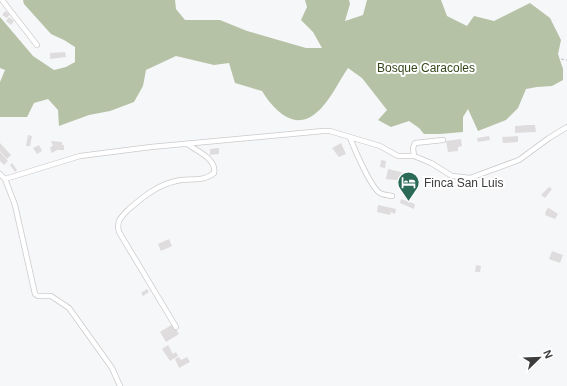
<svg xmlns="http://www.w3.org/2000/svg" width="567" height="386" viewBox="0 0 567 386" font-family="Arial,sans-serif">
  <rect width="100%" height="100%" fill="#f6f7f9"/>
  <path fill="#b6c2a6" d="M23,0H175L176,9L185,20H220L247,31L306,48H322L313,32L301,20L307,7L305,0H349L350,4L345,21L363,15L367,0H441L447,16L467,26L474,16L494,21L530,3L550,18L561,40L558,54L563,69V80L552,86L537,87L526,89L518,108L506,120L478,131L468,109L463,117V132L440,134H424L419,128L409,121L391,127L378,120L387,110L362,78L348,68C339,81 329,103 316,113C294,132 273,109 262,91L235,83L229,63L214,65L176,56L146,70L143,86L134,102L110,111L89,115L59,126L58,110L48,99L34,103L27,117H0V82L5,70L0,68V17L33,56L54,70L66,67L75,62V47L64,40L51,34L24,4Z"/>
  <path fill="#dfdcdd" d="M5,11L10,14L7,18L2,15Z
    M9,17L14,21L11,25L6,21Z
    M65,52L66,57L50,59V53Z
    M528,125H535L536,132L515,133V126Z
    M28,135L32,136L30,146H26Z
    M489,136L490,140L478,142L477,138Z
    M518,136V142L503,143L502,137Z
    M461,139L462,146L458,147V151L448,152L446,141Z
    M51,141L62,142V145H64V150H57L52,153L50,149H51L50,147L53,146Z
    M0,143L11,155L7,159L0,151Z
    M341,143L346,154L339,157L332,148Z
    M39,145L42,151L37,154L33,148Z
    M219,148V154L210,155V149Z
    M0,152L8,161L4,165L0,161Z
    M381,160L386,161L385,168L380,167Z
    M12,163L17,170L15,172L10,165Z
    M388,169L405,173L404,181L386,179Z
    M549,187L552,189L545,198L541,195Z
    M401,199L415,204L414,209L400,203Z
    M378,205L396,209L395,214L391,212L390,215L377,212Z
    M549,208L558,214L555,219L545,215L546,214L545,213L547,209Z
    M169,239L172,246L161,251L158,244Z
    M552,251L563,255L560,263L549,259Z
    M476,265L481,266L480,272H475Z
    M147,289L149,292L143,296L141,293Z
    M173,324L179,334L166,342L160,332Z
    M168,345L173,354L176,352L178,356L170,361L162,349Z
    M179,357L181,360L187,357L190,362L179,368L175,359Z"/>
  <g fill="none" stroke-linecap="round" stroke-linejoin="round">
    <defs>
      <path id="minor" d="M2,0L37,45
        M350,138C354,148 371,188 380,193C383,195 388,195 392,196
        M414,156L413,148L415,143L443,140
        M0,174L5,179L15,205L35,294L38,296H51L69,308L112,368L120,386
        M5,179L80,156L151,147L323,131H330L380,146L398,156H414L431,163L452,176L470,178L519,160L549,138L567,127
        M176,327L119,232C116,221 121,217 129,209C143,197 157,185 176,181C189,178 204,182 214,173C217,159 197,151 187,144"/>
    </defs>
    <use href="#minor" stroke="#cbcbcd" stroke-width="6"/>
    <path stroke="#b9b9bb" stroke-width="1" stroke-dasharray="3 2" stroke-linecap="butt" d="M561,59L567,60"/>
    <use href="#minor" stroke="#fff" stroke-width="4.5"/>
  </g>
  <defs>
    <symbol id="hotel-pin" viewBox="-11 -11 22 30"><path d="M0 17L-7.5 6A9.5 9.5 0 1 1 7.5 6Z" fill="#2b6a57" stroke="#fff"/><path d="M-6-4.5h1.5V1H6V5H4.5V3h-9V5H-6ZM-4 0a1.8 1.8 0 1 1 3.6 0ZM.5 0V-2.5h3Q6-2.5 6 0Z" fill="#fff"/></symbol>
  </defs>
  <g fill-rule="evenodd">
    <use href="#hotel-pin" x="396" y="170" width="25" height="34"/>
  </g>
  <g text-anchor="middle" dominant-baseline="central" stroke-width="4" stroke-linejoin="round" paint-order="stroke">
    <g font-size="12" fill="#36461a" stroke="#fff">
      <text x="426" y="68">Bosque Caracoles</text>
    </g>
    <g font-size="12" fill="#3c3c3d" stroke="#fff" text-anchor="start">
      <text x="424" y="183">Finca San Luis</text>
    </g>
  </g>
  <g transform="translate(539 358) rotate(67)" stroke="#ffffff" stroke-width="3" paint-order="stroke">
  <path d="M0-3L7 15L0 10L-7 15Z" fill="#3c3c3d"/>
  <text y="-6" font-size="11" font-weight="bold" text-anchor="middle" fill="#3c3c3d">N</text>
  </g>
</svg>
